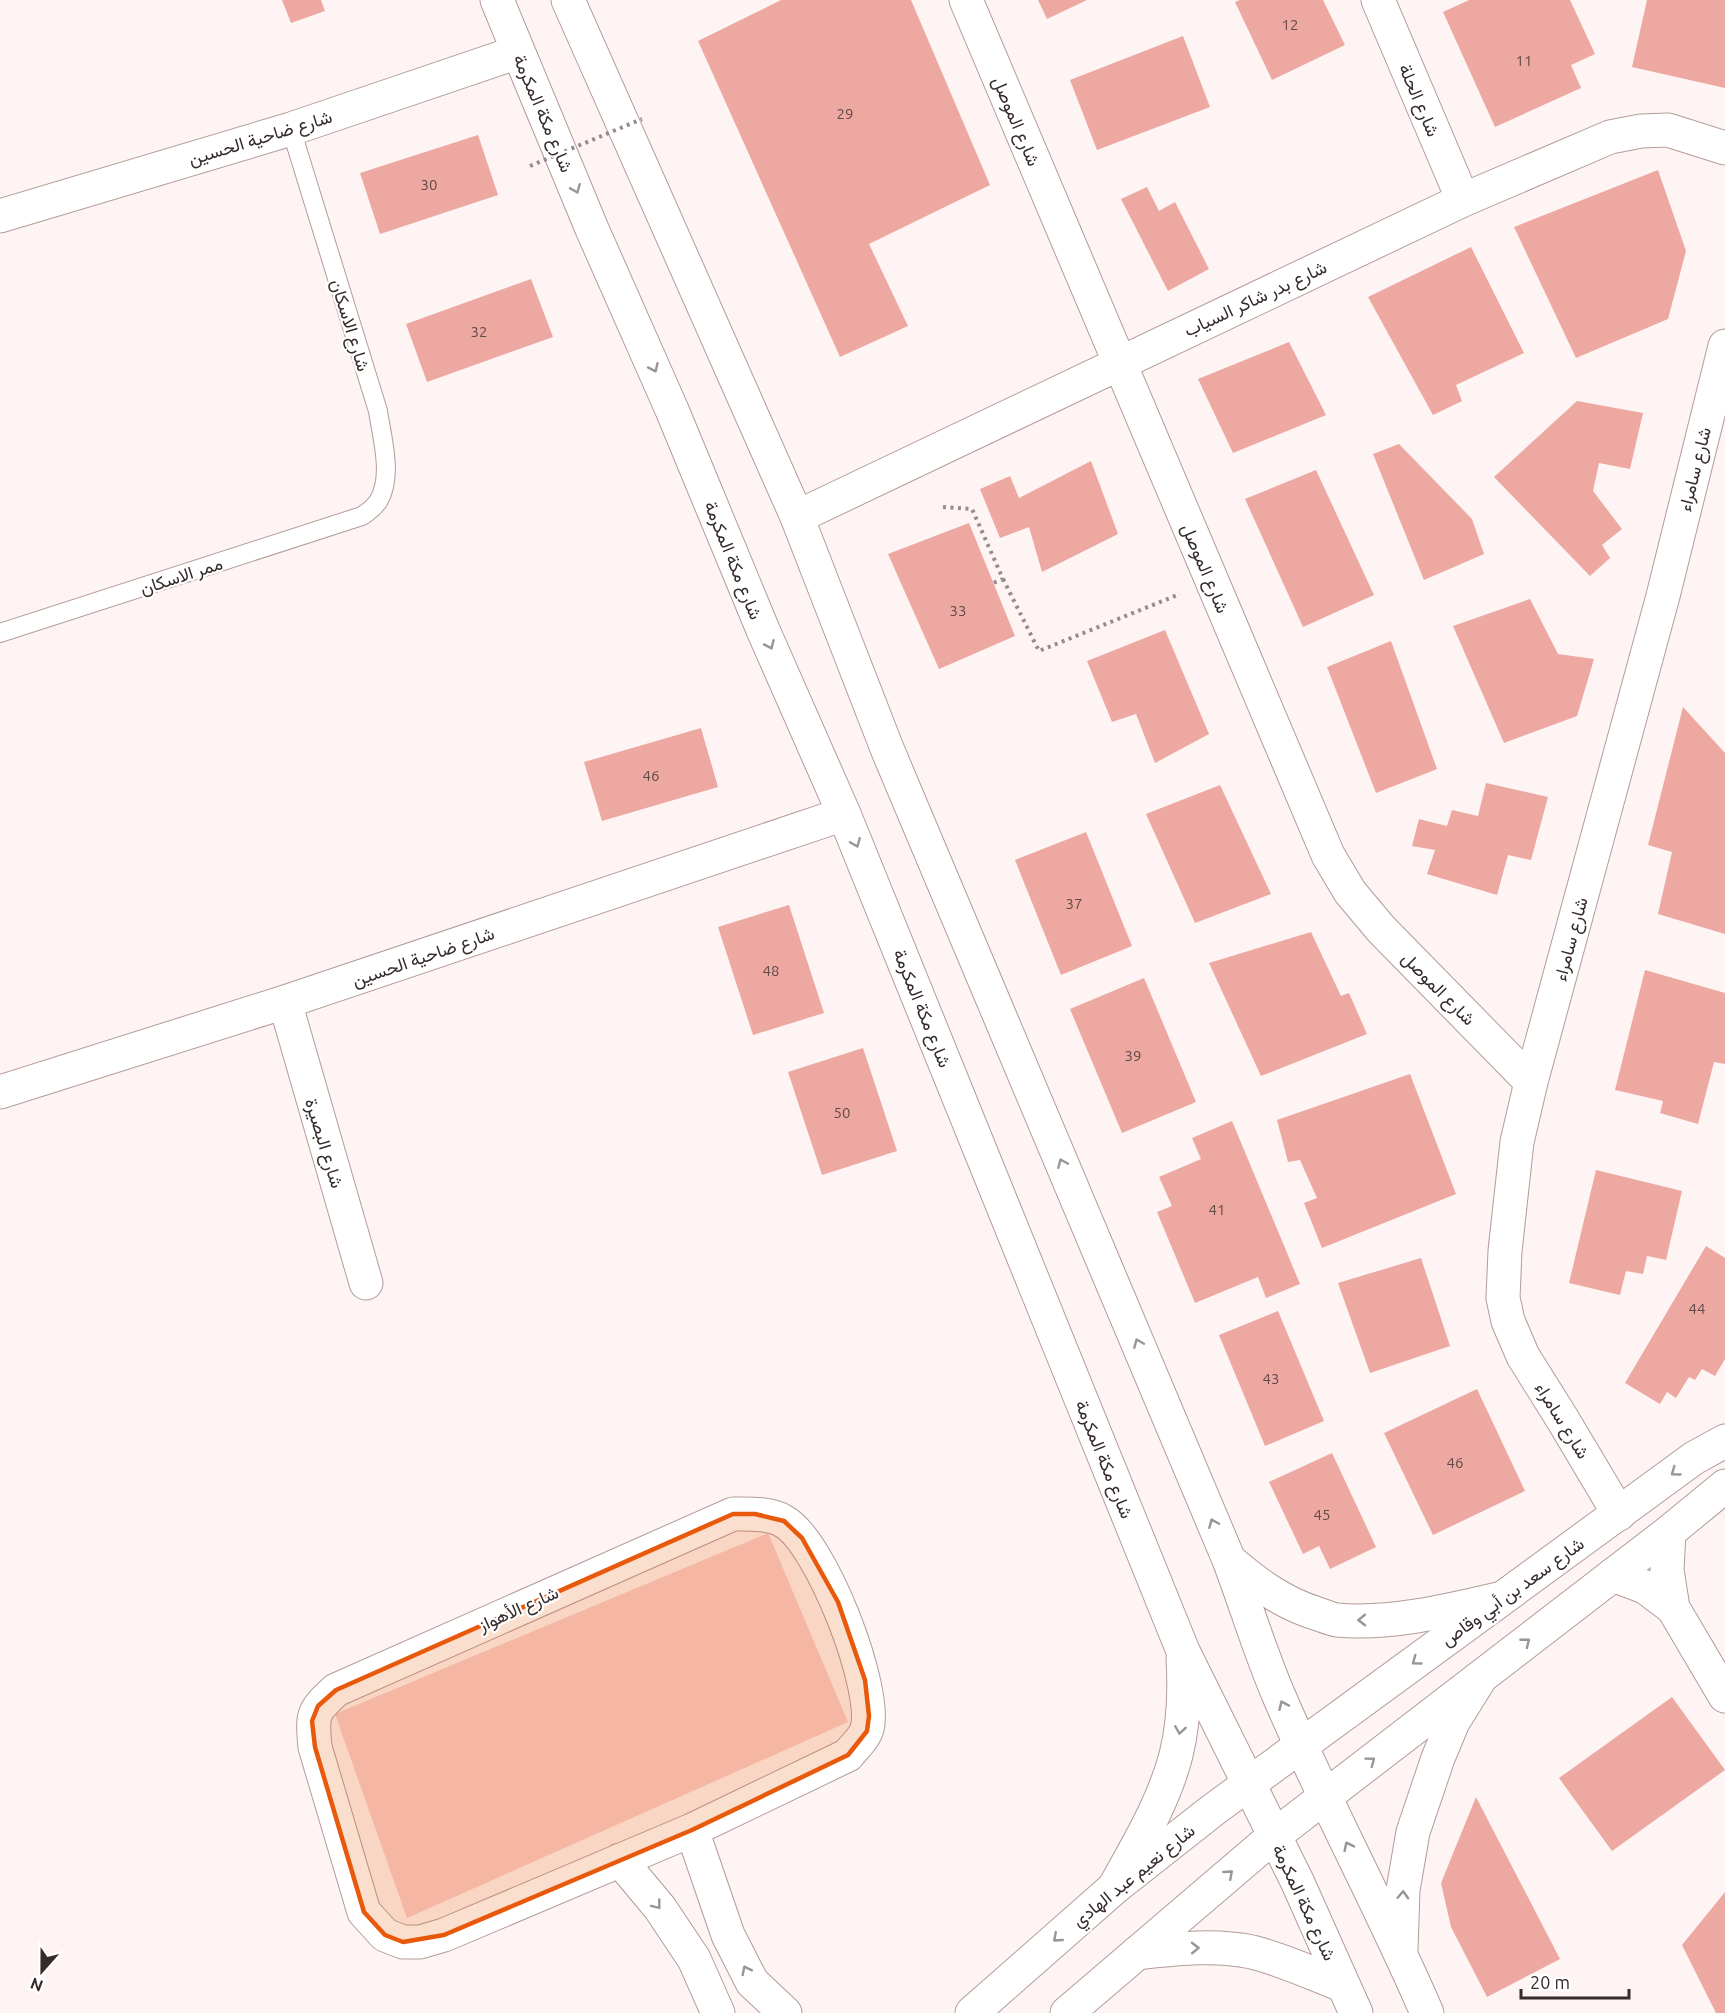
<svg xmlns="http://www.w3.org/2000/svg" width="1725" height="2013" viewBox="0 0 1725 2013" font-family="Ubuntu,Vazirmatn,sans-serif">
  <rect width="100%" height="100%" fill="#fef4f3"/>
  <path fill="#f9cfca" d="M768,1533L848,1722L407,1918L335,1714Z"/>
  <path fill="#eda8a2" d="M282,0H321L325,11L291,23Z
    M781,0H911L990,185L869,244L908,326L840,357L698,41Z
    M1038,0H1087L1047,19Z
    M1240,0H1323L1345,45L1272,80L1235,2Z
    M1469,0H1570L1595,54L1571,65L1581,88L1495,127L1443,12Z
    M1647,0H1725V88L1632,67Z
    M1183,36L1210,107L1097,150L1070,80Z
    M478,135L498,195L380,234L360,173Z
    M1658,170L1686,251L1668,319L1576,358L1514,227Z
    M1147,187L1159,211L1175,202L1209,269L1168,291L1121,199Z
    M1471,247L1524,353L1456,385L1462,401L1433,415L1368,297Z
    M531,279L553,337L427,382L406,324Z
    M1289,342L1326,415L1233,453L1198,379Z
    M1577,401L1643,413L1630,469L1599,463L1593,491L1622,529L1602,545L1610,558L1590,576L1494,477Z
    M1399,444L1472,519L1484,554L1424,580L1373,454Z
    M1091,461L1118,534L1042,572L1029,527L1000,538L980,489L1010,476L1019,498Z
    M1316,470L1374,595L1303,627L1245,499Z
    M969,523L1015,636L939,669L888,554Z
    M1530,599L1558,654L1594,659L1577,716L1504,743L1453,626Z
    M1165,630L1209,734L1155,763L1136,714L1112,722L1087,661Z
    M1391,641L1437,769L1376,793L1327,667Z
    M1683,707L1725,753V934L1658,914L1672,852L1648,845Z
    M701,728L718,787L602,821L584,762Z
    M1486,783L1548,797L1531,860L1508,855L1497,895L1427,874L1435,850L1412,846L1419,819L1447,826L1452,810L1478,816Z
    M1220,785L1271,894L1195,923L1146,814Z
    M1086,832L1132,946L1061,975L1015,860Z
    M789,905L824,1013L753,1035L718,927Z
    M1311,932L1341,996L1349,993L1367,1034L1261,1076L1209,963Z
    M1645,970L1725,993V1064L1714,1062L1698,1124L1660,1113L1663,1101L1615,1090Z
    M1144,978L1196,1102L1122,1133L1070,1009Z
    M863,1048L897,1151L822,1175L788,1072Z
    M1410,1074L1456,1194L1322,1248L1304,1203L1317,1198L1300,1160L1288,1162L1277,1120Z
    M1232,1121L1300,1284L1266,1298L1258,1277L1195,1303L1157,1212L1172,1206L1159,1177L1201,1159L1192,1138Z
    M1596,1170L1682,1191L1666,1260L1647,1256L1643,1274L1626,1271L1620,1295L1569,1283Z
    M1706,1246L1725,1258V1359L1715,1376L1702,1369L1695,1380L1689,1377L1676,1398L1667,1392L1660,1404L1625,1383Z
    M1421,1258L1450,1346L1370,1373L1338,1283Z
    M1278,1311L1324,1421L1265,1446L1219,1335Z
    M1477,1389L1525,1491L1433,1535L1384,1433Z
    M1332,1453L1376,1547L1330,1569L1319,1546L1303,1554L1269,1482Z
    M1672,1697L1725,1770L1612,1851L1559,1778Z
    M1476,1797L1560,1959L1487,1997L1451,1927L1441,1883Z
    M1725,1892V2013H1716L1682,1945Z"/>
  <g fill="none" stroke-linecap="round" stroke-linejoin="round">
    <defs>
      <path id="lane" d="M0,633L362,516C368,512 375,507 379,500C393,475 382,438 378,411L291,129"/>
      <path id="street" d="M966,0L1328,855L1350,892L1381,929L1531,1082
        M1378,0L1463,200
        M0,216L291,129L518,52
        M797,517L1463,200L1610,137L1641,131L1668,130L1725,148
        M285,1002L366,1283
        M0,1092L285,1002L844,814
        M733,1514C749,1514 769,1513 783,1521C821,1541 878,1689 867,1729C864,1739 854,1747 848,1755L692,1830L444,1935L420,1942H403L385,1935L364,1912L315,1747C312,1714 312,1712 336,1690Z
        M1619,1514L1563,1420L1523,1356L1508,1321L1503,1298L1505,1251L1517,1142L1531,1082L1663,596L1725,346
        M1669,1532L1667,1570L1673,1608L1725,1696
        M1613,1575L1645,1587L1673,1608
        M692,1830L728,1935L752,1982L785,2013
        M620,1860L660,1908L694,1959L718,2013"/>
      <path id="secondary" d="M972,2013L1114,1888L1213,1810L1694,1458L1725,1441
        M1067,2013L1274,1836L1669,1532L1725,1486"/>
      <path id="primary" d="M497,0L592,229L672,410L763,630L844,814L1183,1651L1297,1881L1356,2013
        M568,0L797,517L888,751L1229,1560C1246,1605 1260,1652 1279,1696C1325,1804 1381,1906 1427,2013
        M1229,1560C1256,1583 1281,1602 1315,1613C1322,1615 1330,1619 1337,1620C1390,1625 1451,1610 1502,1598
        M1114,1888C1137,1846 1164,1802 1176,1755C1184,1723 1185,1691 1183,1659
        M1401,1949L1403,1890L1413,1832L1438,1758L1453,1722L1481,1677
        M1137,1953C1175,1949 1214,1944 1252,1952C1284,1960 1314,1974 1344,1986"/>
    </defs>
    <use href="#lane" stroke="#b29c9a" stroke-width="20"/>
    <use href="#street" stroke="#b29c9a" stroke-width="35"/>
    <use href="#secondary" stroke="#b29c9a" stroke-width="35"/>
    <use href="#primary" stroke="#b29c9a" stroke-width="35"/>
    <path stroke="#958c8b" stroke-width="4" stroke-dasharray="3 4.5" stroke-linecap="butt" d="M943,507L972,509L1003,579L993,583
      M1003,579L1039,651L1180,594"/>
    <use href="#lane" stroke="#fff" stroke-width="18"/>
    <use href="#street" stroke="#fff" stroke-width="33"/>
    <use href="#secondary" stroke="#fff" stroke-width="33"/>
    <use href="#primary" stroke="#fff" stroke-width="33"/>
    <path stroke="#958c8b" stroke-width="4" stroke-dasharray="3 4.5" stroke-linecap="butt" d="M530,166L642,119"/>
  </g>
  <defs><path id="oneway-chevron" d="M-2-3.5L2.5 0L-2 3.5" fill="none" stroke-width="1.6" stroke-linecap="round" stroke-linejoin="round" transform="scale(1.5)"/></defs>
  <g stroke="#9a9594">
    <use href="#oneway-chevron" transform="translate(576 189) rotate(68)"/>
    <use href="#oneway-chevron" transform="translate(654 368) rotate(66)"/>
    <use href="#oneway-chevron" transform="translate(770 645) rotate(66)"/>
    <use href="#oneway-chevron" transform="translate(856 843) rotate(68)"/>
    <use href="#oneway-chevron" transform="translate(1062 1163) rotate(-113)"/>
    <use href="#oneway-chevron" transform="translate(1138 1343) rotate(-113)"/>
    <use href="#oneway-chevron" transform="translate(1675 1472) rotate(144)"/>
    <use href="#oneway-chevron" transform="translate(1213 1523) rotate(-113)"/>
    <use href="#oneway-chevron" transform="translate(1362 1620) rotate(179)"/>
    <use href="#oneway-chevron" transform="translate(1526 1642) rotate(-38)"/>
    <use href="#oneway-chevron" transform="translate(1416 1661) rotate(144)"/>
    <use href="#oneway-chevron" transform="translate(1283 1705) rotate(-114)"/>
    <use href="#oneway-chevron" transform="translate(1180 1730) rotate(99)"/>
    <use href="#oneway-chevron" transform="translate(1371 1761) rotate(-37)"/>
    <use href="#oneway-chevron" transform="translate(1348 1846) rotate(-116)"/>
    <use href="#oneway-chevron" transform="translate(1229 1874) rotate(-41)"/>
    <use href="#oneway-chevron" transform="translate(1403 1895) rotate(-88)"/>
    <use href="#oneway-chevron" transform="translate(657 1905) rotate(52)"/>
    <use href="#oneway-chevron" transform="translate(1057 1938) rotate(139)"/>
    <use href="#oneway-chevron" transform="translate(1195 1948) rotate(-1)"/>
    <use href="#oneway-chevron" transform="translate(746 1970) rotate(-117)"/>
  </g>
  <path fill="#e8590c" fill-opacity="0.2" stroke="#e8590c" stroke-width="4.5" stroke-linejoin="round" d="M733,1514H755L784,1521L802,1538L838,1602L865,1680L869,1716L867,1731L848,1755L692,1830L444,1935L403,1942L385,1935L364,1912L315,1747L312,1721L318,1706L336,1690Z"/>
  <g text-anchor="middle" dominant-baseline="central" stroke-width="4.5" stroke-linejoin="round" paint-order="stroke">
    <g font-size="15" fill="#624a48">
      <text x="1290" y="24">12</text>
      <text x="1524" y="60">11</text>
      <text x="845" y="113">29</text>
      <text x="429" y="184">30</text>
      <text x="479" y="331">32</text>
      <text x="958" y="610">33</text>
      <text x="651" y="775">46</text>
      <text x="1074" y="903">37</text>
      <text x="771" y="970">48</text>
      <text x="1133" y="1055">39</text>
      <text x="842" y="1112">50</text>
      <text x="1217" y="1209">41</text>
      <text x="1697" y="1308">44</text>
      <text x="1271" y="1378">43</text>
      <text x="1455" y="1462">46</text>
      <text x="1322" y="1514">45</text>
    </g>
    <g font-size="18" fill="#342b2a" stroke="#fff">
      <text transform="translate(1420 100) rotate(67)">شارع الحلة</text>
      <text transform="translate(544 113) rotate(67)">شارع مكة المكرمة</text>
      <text transform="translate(1017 121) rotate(67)">شارع الموصل</text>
      <text transform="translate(260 137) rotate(-17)">شارع ضاحية الحسين</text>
      <text transform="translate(1255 298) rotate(-25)">شارع بدر شاكر السياب</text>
      <text transform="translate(351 325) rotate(73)">شارع الاسكان</text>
      <text transform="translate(1694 469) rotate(-76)">شارع سامراء</text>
      <text transform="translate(734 560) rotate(68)">شارع مكة المكرمة</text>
      <text transform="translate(1206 568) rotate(67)">شارع الموصل</text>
      <text transform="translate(181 575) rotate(-18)">ممر الاسكان</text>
      <text transform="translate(1570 939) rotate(-75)">شارع سامراء</text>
      <text transform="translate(423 956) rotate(-19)">شارع ضاحية الحسين</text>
      <text transform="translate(1439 988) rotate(45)">شارع الموصل</text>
      <text transform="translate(923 1008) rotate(68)">شارع مكة المكرمة</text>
      <text transform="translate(325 1143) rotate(73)">شارع البصيرة</text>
      <text transform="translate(1563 1420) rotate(58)">شارع سامراء</text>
      <text transform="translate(1105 1459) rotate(68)">شارع مكة المكرمة</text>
      <text transform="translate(1512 1591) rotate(-36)">شارع سعد بن أبي وقاص</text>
      <text transform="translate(518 1608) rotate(-24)">شارع الأهواز</text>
      <text transform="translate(1133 1875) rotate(-39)">شارع نعيم عبد الهادي</text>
      <text transform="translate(1305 1902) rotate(65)">شارع مكة المكرمة</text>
    </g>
  </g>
  <g transform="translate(42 1971) rotate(201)" stroke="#ffffff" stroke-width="4.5" paint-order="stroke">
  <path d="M0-4.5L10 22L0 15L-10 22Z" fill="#342b2a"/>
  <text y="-9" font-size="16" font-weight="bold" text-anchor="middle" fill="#342b2a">N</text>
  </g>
  <path d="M1521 1989v9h108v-9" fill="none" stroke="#342b2a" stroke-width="3"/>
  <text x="1530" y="1989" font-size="18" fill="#342b2a" stroke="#ffffff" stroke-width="4.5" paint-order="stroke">20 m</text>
</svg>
